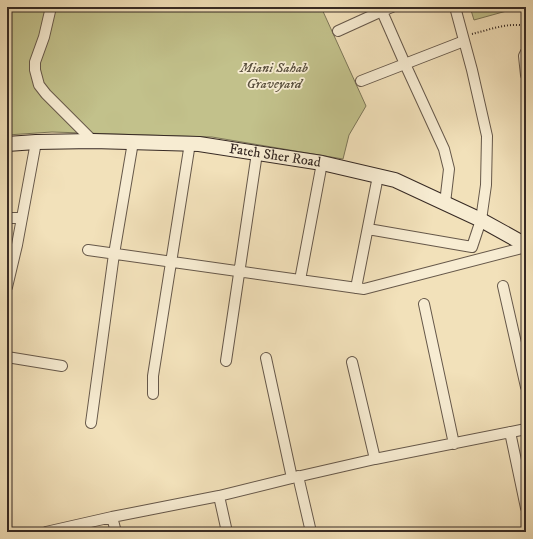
<svg xmlns="http://www.w3.org/2000/svg" width="533" height="539" viewBox="0 0 533 539" font-family="'IM FELL DW Pica',serif">
  <rect width="100%" height="100%" fill="#f2e1ba"/>
  <filter id="stains"><feTurbulence type="fractalNoise" baseFrequency=".005" numOctaves="4"/><feColorMatrix values="0 0 0 0 .2 0 0 0 0 .09 0 0 0 0 .02 0 0 0 .5 -.17"/></filter>
  <radialGradient id="worn" r=".72"><stop offset=".6" stop-color="#630" stop-opacity="0"/><stop offset="1" stop-color="#630" stop-opacity=".3"/></radialGradient>
  <path fill="#c2c18b" stroke="#7c7658" d="M7,7H321L366,106L349,135L343,159L212,137L52,132L7,135Z
    M470,7H521L474,20Z"/>
  <g fill="none" stroke-linecap="round" stroke-linejoin="round">
    <defs>
      <path id="street" d="M51,7L44,37L35,62V70L39,85L46,94L93,141
        M380,7L405,64L444,149L449,169L445,203
        M338,31L382,11L392,7
        M526,52L524,56L526,75
        M361,81L464,41
        M7,218H22
        M368,229L472,247L481,220L486,185L487,136L472,70L455,7
        M88,250L364,289L526,247
        M300,280L322,163
        M503,286L526,387
        M7,287L17,245L36,142
        M356,288L378,176
        M424,304L454,444
        M7,357L62,366
        M266,358L292,478
        M226,361L257,153
        M352,362L375,459
        M153,394V376L190,143
        M91,423L114,254L133,142
        M510,432L526,508
        M298,476L311,532
        M219,496L227,532
        M112,517L116,532
        M46,532L112,517L219,496L292,478L375,459L526,429"/>
      <g id="secondary">
        <path id="s1" d="M7,144L36,142L93,141L199,144L322,163L395,180L481,220L526,245"/>
      </g>
    </defs>
    <use href="#street" stroke="#66584a" stroke-width="12"/>
    <use href="#secondary" stroke="#372a24" stroke-width="16"/>
    <path stroke="#372a24" stroke-width="2" stroke-dasharray="1 2" stroke-linecap="butt" d="M472,34C489,30 508,22 526,26"/>
    <use href="#street" stroke="#f7ecd2" stroke-width="10"/>
    <use href="#secondary" stroke="#f7ecd2" stroke-width="14"/>
  </g>
  <g text-anchor="middle" dominant-baseline="central" stroke-width="3.5" stroke-linejoin="round" paint-order="stroke">
    <g font-size="14" font-style="italic" fill="#5a503e" stroke="#f7ecd2">
      <text x="274" y="68">Miani Sahab<tspan x="274" dy="16">Graveyard</tspan></text>
    </g>
    <g font-size="14" fill="#372a24" stroke="#f7ecd2">
      <text stroke="none"><textPath href="#s1" startOffset="269">Fateh Sher Road</textPath></text>
    </g>
  </g>
  <rect width="533" height="539" fill="none" stroke="#f2e1ba" stroke-width="24"/>
  <rect x="8" y="8" width="517" height="523" fill="none" stroke="#372a24" stroke-width="2"/>
  <rect x="12" y="12" width="509" height="515" fill="none" stroke="#372a24"/>
  <rect width="100%" height="100%" filter="url(#stains)"/>
  <rect width="100%" height="100%" fill="url(#worn)"/>
</svg>
